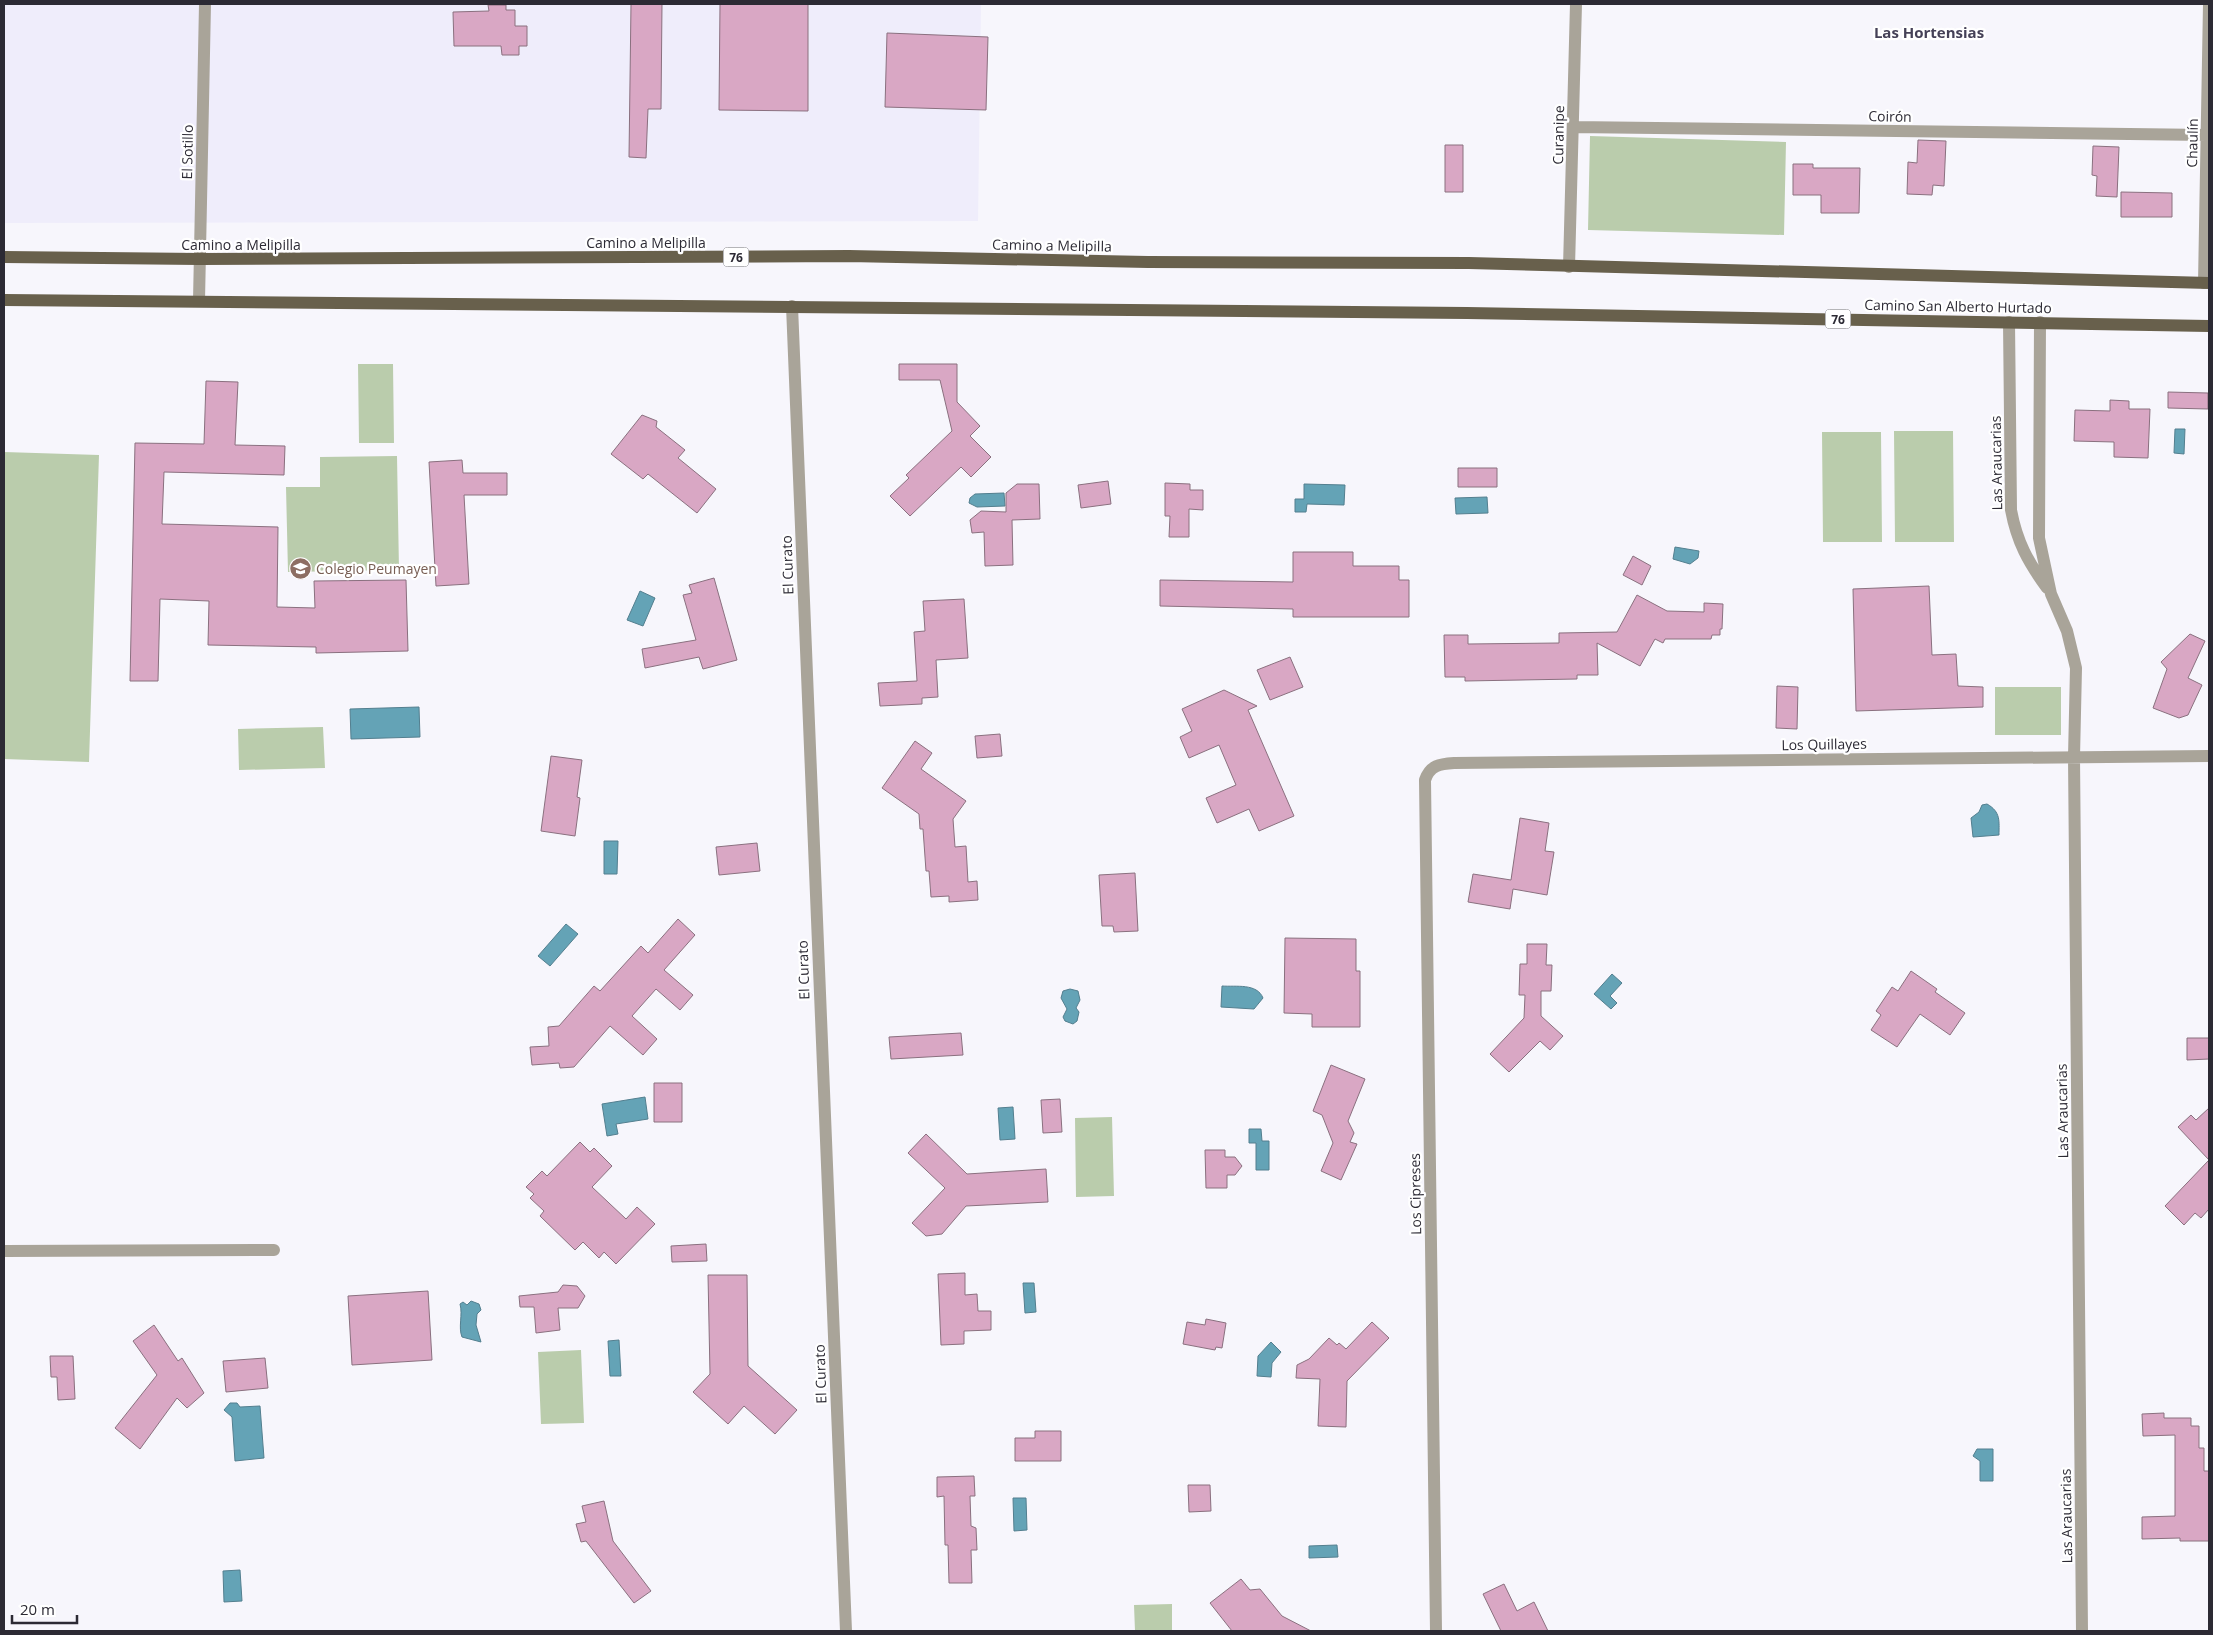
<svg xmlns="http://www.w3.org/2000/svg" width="2213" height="1635" viewBox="0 0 2213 1635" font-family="'Open Sans',sans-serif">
  <rect width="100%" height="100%" fill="#f7f6fc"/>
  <path fill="#efedfb" d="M4,4H981L978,221L4,223Z"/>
  <path fill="#baccac" d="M1590,136L1786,142L1784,235L1588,230Z
    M358,364H393L394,443H359Z
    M1894,431H1953L1954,542H1895Z
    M1822,432H1881L1882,542H1823Z
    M4,452L99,455L89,762L4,759Z
    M397,456L399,570L288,572L286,487H320V457Z
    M1995,687H2061V735H1995Z
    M323,727L325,768L239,770L238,729Z
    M1112,1117L1114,1196L1076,1197L1075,1118Z
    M581,1350L584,1423L541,1424L538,1352Z
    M1172,1604V1631H1135L1134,1605Z"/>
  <path fill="#64a3b6" stroke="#537f8f" d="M2175,429H2185L2184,454L2174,453Z
    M1304,484L1345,485L1344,505L1307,504L1306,512H1295V499H1304Z
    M1004,493L1005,506L977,507L969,503L970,498L975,494Z
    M1487,497L1488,513L1456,514L1455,498Z
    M1675,547L1699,551L1698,558L1690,564L1673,559Z
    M640,591L655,598L643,626L627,620Z
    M419,707L420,737L351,739L350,709Z
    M1987,804C2001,812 1999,821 1999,835L1973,837L1971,818L1979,812L1982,805Z
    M604,841H618L617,874H604Z
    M566,924L578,934L550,966L538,956Z
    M1612,974L1622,983L1610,996L1617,1003L1611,1009L1594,994Z
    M1222,986C1236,987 1257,983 1263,998L1254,1009L1221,1007Z
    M1070,989L1078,991L1080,1000L1076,1008L1079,1012L1077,1021L1073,1024L1065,1021L1063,1017L1067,1009L1061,998L1063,991Z
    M645,1097L648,1119L616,1124L618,1134L607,1136L602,1104Z
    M1013,1107L1015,1139L1000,1140L998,1108Z
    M1249,1129H1261L1262,1141H1269V1170H1256V1143H1249Z
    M1023,1283H1034L1036,1312L1025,1313Z
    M471,1301L479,1304L481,1310L477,1314L476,1325L481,1342L462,1337C458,1327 463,1315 460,1304L463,1302L467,1305Z
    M619,1340L621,1376H610L608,1341Z
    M1271,1342L1281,1352L1272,1363L1271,1377L1257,1376L1258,1356Z
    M230,1403H237L240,1407L260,1406L264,1458L235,1461L232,1417L224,1410Z
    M1977,1449H1993V1481H1980V1461L1973,1456Z
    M1013,1498H1026L1027,1530L1014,1531Z
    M1337,1545L1338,1557L1309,1558V1546Z
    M240,1570L242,1601L224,1602L223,1571Z"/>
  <path fill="#d9a7c4" stroke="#8a707f" d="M631,4H662L661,109H648L646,158L629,157Z
    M720,4H808V111L719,110Z
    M488,5H506V10H515V26H527V46H519V55H502L501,46H454L453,12L489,11Z
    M887,33L988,37L986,110L885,107Z
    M1918,140L1946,141L1944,186L1933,185L1932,195L1907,194L1908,162L1917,163Z
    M1445,145H1463V192H1445Z
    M2093,146L2119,147L2117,197L2096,196L2097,176L2092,175Z
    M1793,164H1813V168H1860L1859,213H1821V195H1793Z
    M2121,192L2172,193V217H2121Z
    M899,364H957V402L980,426L970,436L991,457L971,477L961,467L910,516L890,496L909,478L906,475L952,431L940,380H899Z
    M206,381L238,382L235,445L285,446L284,475L164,472L162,524L278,527L277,607L315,608L314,581L406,580L408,651L316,653V647L208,645L209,601L160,599L158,681H130L135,443L204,444Z
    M2168,392L2208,393V409L2168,408Z
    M2110,400L2129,401V409H2150L2148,458L2114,457V442L2074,441L2075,410L2110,411Z
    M642,415L657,421L656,427L685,450L678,458L716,489L697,513L648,474L643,479L611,454Z
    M462,460L463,473H507V495H464L469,584L436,586L429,462Z
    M1458,468H1497V487H1458Z
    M1108,481L1111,504L1081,508L1078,485Z
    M1165,483L1190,484V490H1203V510L1189,509V537H1169L1170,516H1165Z
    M1017,484H1039L1040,519L1012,520L1013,565L985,566L984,532L972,533L970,520L981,511L1006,512V493Z
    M1293,552H1353V566H1399V580H1409V617H1293V609L1160,606V580L1293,582Z
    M1633,556L1651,566L1642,585L1623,575Z
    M714,578L737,660L703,669L699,657L645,668L642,649L696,640L683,595L692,593L689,585Z
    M1929,586L1932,655L1956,654L1958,686L1983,687V707L1856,711L1853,589Z
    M1637,595L1667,611L1704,612V603L1723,604L1722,629H1720V635H1712L1711,639H1665L1663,643L1655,639L1640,666L1597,643L1598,675H1577V679L1465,681V677H1445L1444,635H1468V644L1559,643V633L1617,632Z
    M964,599L968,658L936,660L938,697L922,698V704L880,706L878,683L917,681L914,632L925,631L923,601Z
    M2190,634L2205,641L2188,678L2202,685L2188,715L2179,718L2153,708L2167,669L2161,662Z
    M1290,657L1303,687L1270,700L1257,670Z
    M1777,686L1798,687L1797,729L1776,728Z
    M1224,690L1257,706L1248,710L1294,816L1259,831L1249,809L1217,823L1206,798L1236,785L1219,745L1189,758L1180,737L1192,731L1182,709Z
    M1000,734L1002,756L977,758L975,736Z
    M915,741L932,753L921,769L966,801L953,819L955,847L966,846L968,882L977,881L978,900L949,902V896L931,897L929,871H926L923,829H920L919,814L882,788Z
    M551,756L582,760L577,797L580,798L575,836L541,831Z
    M1520,818L1549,823L1545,851L1554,852L1547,895L1513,889L1510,909L1468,902L1473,874L1511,880Z
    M757,843L760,871L719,875L716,847Z
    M1135,873L1138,931L1114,932L1113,926H1102L1099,875Z
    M678,919L695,935L664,970L693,995L680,1010L656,989L632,1016L657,1039L643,1055L610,1026L574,1067L560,1068L559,1063L532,1065L530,1047L549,1046L548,1027L559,1026L594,986L600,991L641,946L648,953Z
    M1285,938L1356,939V971H1360V1027H1312V1014L1284,1013Z
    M1527,944H1547L1546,965H1552L1551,991H1541V1016L1563,1036L1550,1050L1540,1041L1509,1072L1490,1054L1524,1018L1525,995H1519L1520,964H1527Z
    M1911,971L1937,989L1935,992L1965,1013L1950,1035L1920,1014L1897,1047L1871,1030L1881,1015L1876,1011L1892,987L1898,991Z
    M961,1033L963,1055L891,1059L889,1037Z
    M2187,1038H2209V1059L2187,1060Z
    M1331,1065L1365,1079L1348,1121L1354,1133L1350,1142L1357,1144L1341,1180L1321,1171L1333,1143L1322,1115L1313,1111Z
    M654,1083H682V1122H654Z
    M1060,1099L1062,1132L1043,1133L1041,1100Z
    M2209,1108V1209L2201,1218L2195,1213L2184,1225L2165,1206L2209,1160L2178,1127L2191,1115L2196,1120Z
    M926,1134L967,1174L1046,1169L1048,1202L966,1206L942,1234L926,1236L912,1223L945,1188L908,1153Z
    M580,1142L590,1152L594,1148L612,1166L592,1187L626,1219L637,1207L655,1224L616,1264L604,1252L599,1258L583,1242L575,1250L540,1216L544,1211L530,1198L534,1194L526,1187L542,1171L547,1176Z
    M1205,1150H1225V1157H1235L1242,1166L1235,1175H1227V1188H1206Z
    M706,1244L707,1261L672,1262L671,1246Z
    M965,1273V1295L977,1294L978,1311H991V1330L964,1331V1344L941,1345L938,1274Z
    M708,1275H747L748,1366L797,1410L775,1434L744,1406L728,1424L693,1392L710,1374Z
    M563,1285L577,1286L585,1296L578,1308H558L560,1330L536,1333L534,1307H520L519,1296L558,1292Z
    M428,1291L432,1360L352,1365L348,1296Z
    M1206,1319L1226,1323L1222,1348L1216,1347L1215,1350L1183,1344L1187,1322L1205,1325Z
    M1372,1322L1389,1338L1347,1381L1346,1427L1318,1426L1320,1379L1296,1378L1297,1365L1309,1359L1329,1338L1337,1345L1339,1343L1346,1349Z
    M154,1325L178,1361L182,1358L204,1393L187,1408L177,1398L140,1449L115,1428L157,1375L133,1341Z
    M50,1356H73L75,1399L58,1400L57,1377H51Z
    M265,1358L268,1388L226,1392L223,1361Z
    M2164,1413V1418H2191V1426H2199V1448H2204V1471H2209V1541H2180V1538L2142,1539V1517L2175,1516V1435L2143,1436L2142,1414Z
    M1035,1431H1061V1461H1015V1438H1035Z
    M974,1476L975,1496H970L971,1526L976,1528L977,1550H971L972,1583H949L948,1545H945L944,1496L937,1497V1477Z
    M1188,1485H1210L1211,1511L1189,1512Z
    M604,1501L613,1541L651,1591L634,1603L586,1541L581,1542L576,1524L586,1522L582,1506Z
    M1241,1579L1250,1590L1260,1589L1282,1616L1311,1631H1232L1210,1603Z
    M1504,1584L1517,1611L1534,1602L1548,1631H1501L1483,1594Z"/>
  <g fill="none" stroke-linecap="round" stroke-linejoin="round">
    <path stroke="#a9a499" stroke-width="12" d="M1573,127L2207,135
      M1569,267L1576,4
      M2204,283L2209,4
      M792,306L846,1631
      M2009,322L2011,510C2017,542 2028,562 2047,588
      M2040,322L2039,538L2051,594L2067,631L2076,668L2074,757L2082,1631
      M4,1251L274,1250
      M1436,1631L1425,780C1430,765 1440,764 1454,763L2209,756"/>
    <path stroke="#a9a499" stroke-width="12" d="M199,301L205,4"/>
    <path stroke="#68604c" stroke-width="12" d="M4,257L200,259L849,256L1148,262L1469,263L2209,283
      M4,300L1467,313L2209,326"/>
  </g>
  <defs>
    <symbol id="school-disc" viewBox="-11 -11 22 22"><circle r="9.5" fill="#8d6e63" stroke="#fff"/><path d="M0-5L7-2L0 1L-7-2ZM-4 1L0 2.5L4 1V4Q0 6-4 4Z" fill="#fff"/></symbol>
  </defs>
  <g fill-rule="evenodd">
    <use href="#school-disc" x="288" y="556" width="25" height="25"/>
  </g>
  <g text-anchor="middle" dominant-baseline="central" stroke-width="4.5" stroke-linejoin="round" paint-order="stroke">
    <g fill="#fff" stroke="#6b6a71" stroke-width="1">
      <rect x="723.5" y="247.5" width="25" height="19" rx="4"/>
      <rect x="1825.5" y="309.5" width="25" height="19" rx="4"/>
    </g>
    <g font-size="12" font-weight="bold" fill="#2c2a34">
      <text x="736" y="257">76</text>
      <text x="1838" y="319">76</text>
    </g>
    <g font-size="14" fill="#2c2a34" stroke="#fff">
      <text transform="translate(1890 116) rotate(1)">Coirón</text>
      <text transform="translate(1558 135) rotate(-89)">Curanipe</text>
      <text transform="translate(2192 143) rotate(-89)">Chaulín</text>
      <text transform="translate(187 152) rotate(-89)">El Sotillo</text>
      <text x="646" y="242">Camino a Melipilla</text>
      <text x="241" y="244">Camino a Melipilla</text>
      <text transform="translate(1052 245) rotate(1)">Camino a Melipilla</text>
      <text transform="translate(1958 306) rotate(1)">Camino San Alberto Hurtado</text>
      <text transform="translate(1996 463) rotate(-91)">Las Araucarias</text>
      <text transform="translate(787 565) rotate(-92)">El Curato</text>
      <text transform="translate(1824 744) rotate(-1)">Los Quillayes</text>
      <text transform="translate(803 970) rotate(-92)">El Curato</text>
      <text transform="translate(2062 1111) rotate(-91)">Las Araucarias</text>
      <text transform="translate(1415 1194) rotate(-91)">Los Cipreses</text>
      <text transform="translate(820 1374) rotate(-92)">El Curato</text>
      <text transform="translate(2066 1516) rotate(-91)">Las Araucarias</text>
    </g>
    <g font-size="14" fill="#785e54" stroke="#fff" text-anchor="start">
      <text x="316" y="568">Colegio Peumayen</text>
    </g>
    <g font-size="15" font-weight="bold" fill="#454157" stroke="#fff">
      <text x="1929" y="32">Las Hortensias</text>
    </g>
  </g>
  <rect width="2213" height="1635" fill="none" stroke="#2c2a34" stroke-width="10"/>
  <path d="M12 1615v8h65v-8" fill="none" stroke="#2c2a34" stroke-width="2.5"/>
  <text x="20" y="1615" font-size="15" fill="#2c2a34" stroke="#ffffff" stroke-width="4" paint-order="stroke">20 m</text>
</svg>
